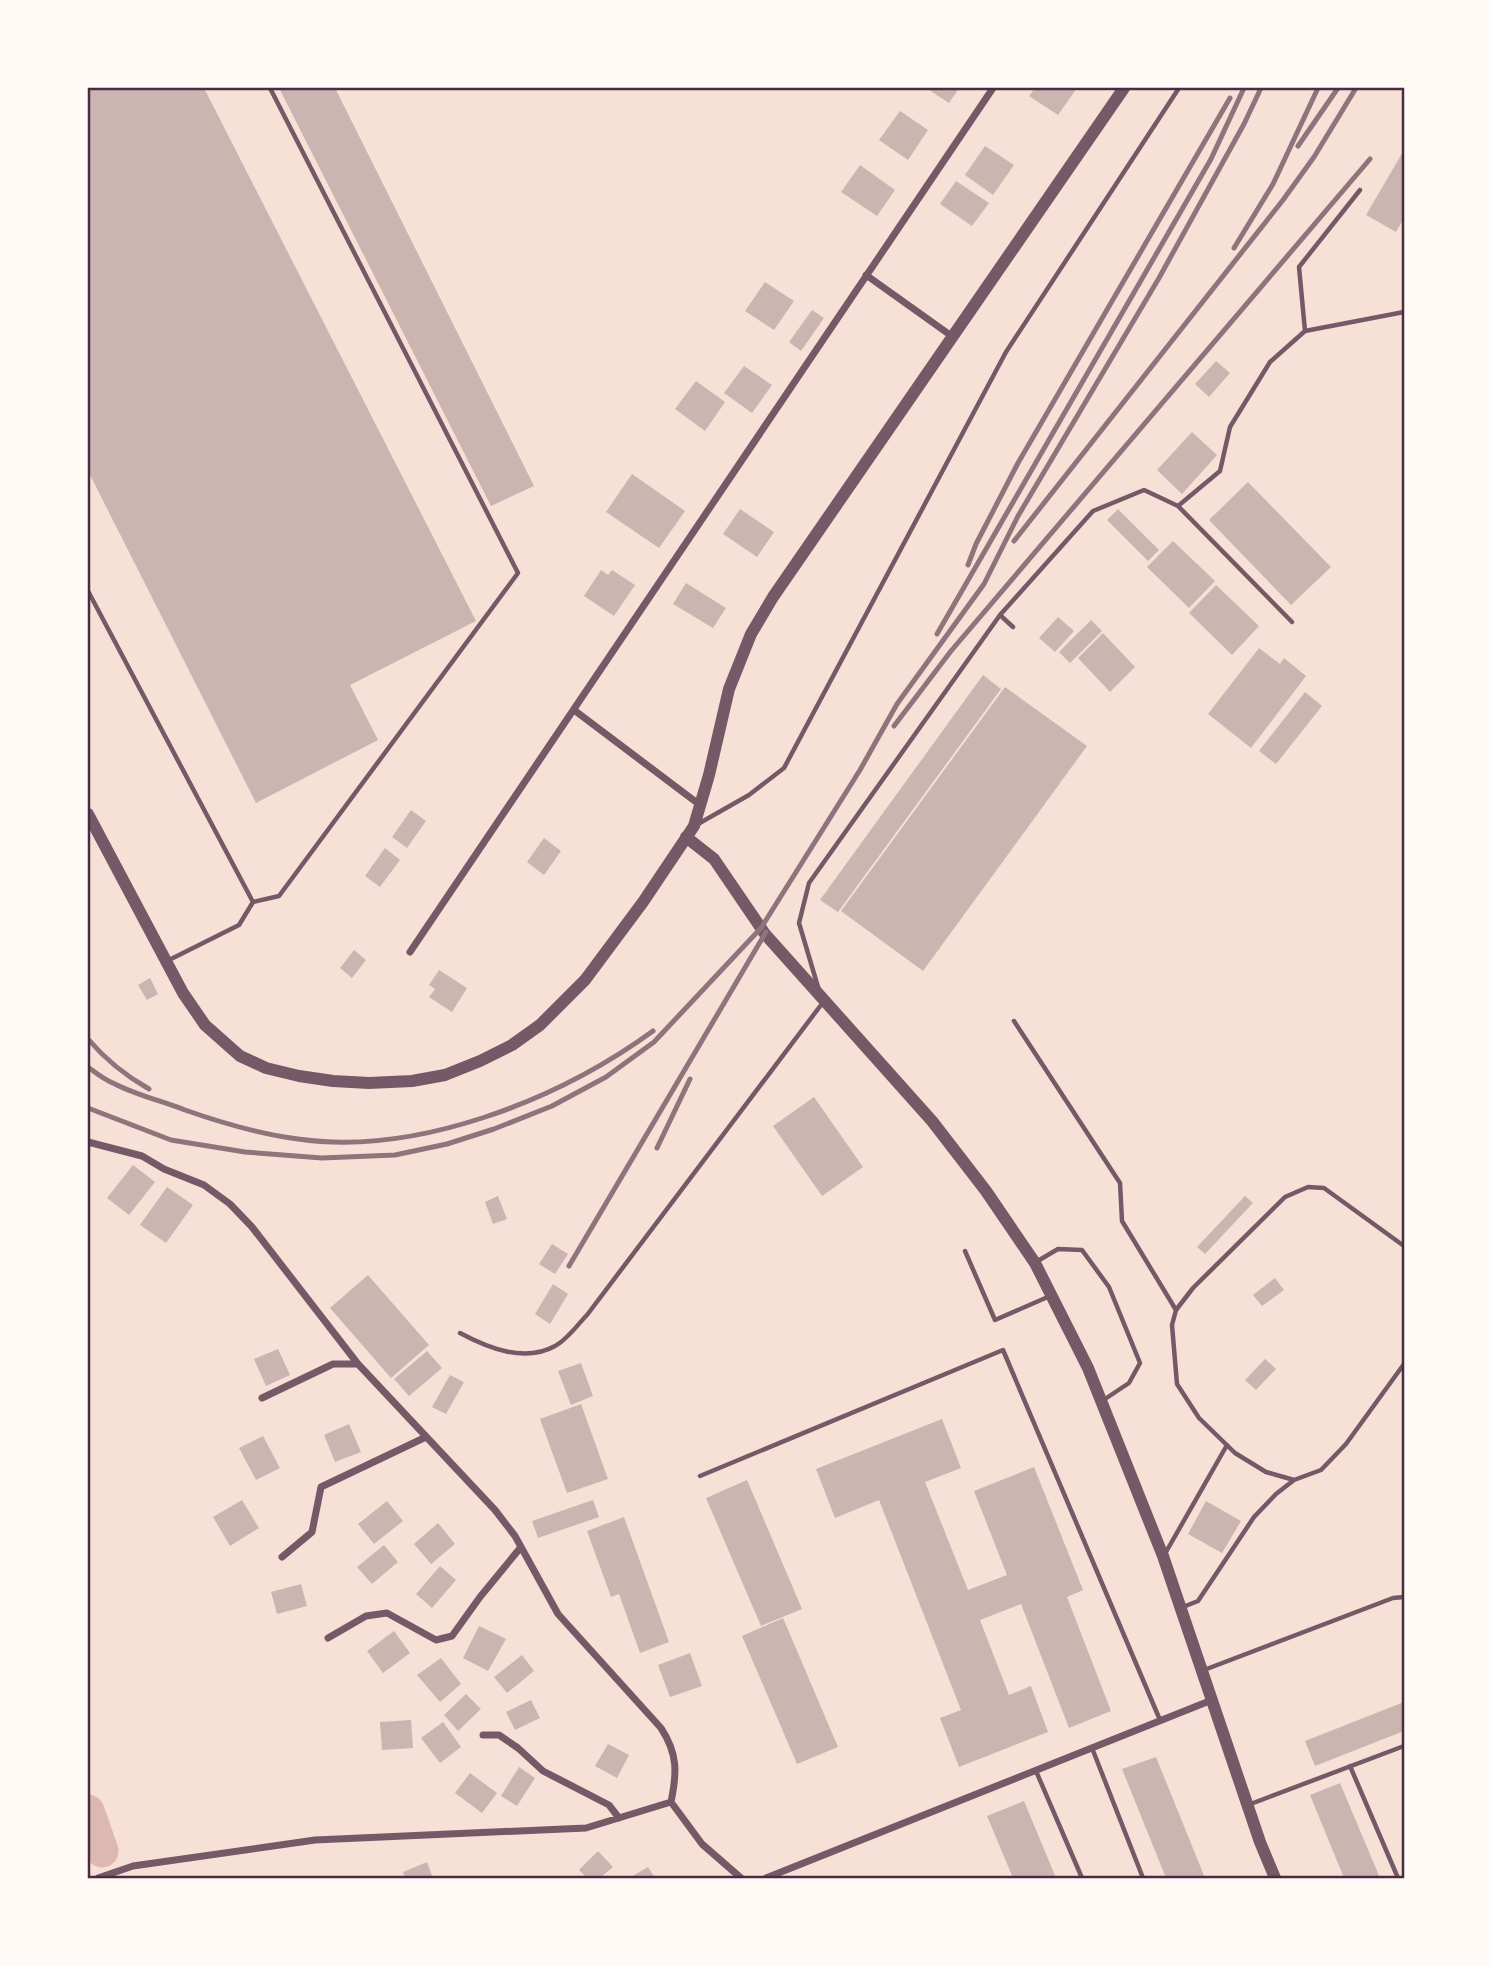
<svg xmlns="http://www.w3.org/2000/svg" width="1492" height="1966" viewBox="0 0 1492 1966" font-family="'Work Sans',sans-serif">
  <rect width="100%" height="100%" fill="#f7e1d7"/>
  <g fill="none" stroke-linecap="round" stroke-linejoin="round">
    <path stroke="#dcb8b0" stroke-width="33" d="M88,1811L102,1851"/>
  </g>
  <path fill="#ccb4b1" d="M88,88H204L476,621L350,685L378,740L256,803L88,471Z
    M279,88H335L534,486L491,506Z
    M926,88H959L949,103Z
    M1035,88H1077L1058,115L1029,96Z
    M900,111L928,130L908,160L879,140Z
    M985,146L1014,165L993,195L965,175Z
    M1404,150V218L1396,232L1366,215Z
    M860,165L895,190L877,216L841,192Z
    M956,181L989,203L972,226L940,204Z
    M765,282L794,301L774,330L745,311Z
    M812,310L824,318L801,351L789,342Z
    M1216,361L1230,373L1209,397L1195,384Z
    M744,366L772,385L752,413L724,393Z
    M696,381L725,402L705,431L675,409Z
    M1192,432L1217,455L1182,494L1157,470Z
    M632,474L685,511L659,548L606,512Z
    M1248,482L1331,567L1291,605L1209,520Z
    M740,509L774,532L757,557L723,534Z
    M1118,509L1159,550L1148,561L1107,520Z
    M1173,541L1215,581L1189,608L1147,567Z
    M601,570L608,575L612,570L635,585L614,616L584,596Z
    M686,583L726,608L713,628L673,604Z
    M1216,585L1259,626L1232,655L1189,613Z
    M1058,617L1074,631L1055,652L1039,638Z
    M1091,620L1102,631L1070,663L1059,652Z
    M1103,633L1135,667L1110,692L1078,658Z
    M1259,648L1280,664L1284,658L1306,676L1251,748L1208,714Z
    M983,675L1001,689L838,912L820,900Z
    M1005,687L1087,746L923,971L841,911Z
    M1305,692L1322,706L1276,764L1259,751Z
    M411,810L426,821L407,848L392,837Z
    M544,838L561,851L544,875L527,862Z
    M385,848L400,860L380,887L365,876Z
    M354,950L366,960L352,978L340,968Z
    M439,970L467,988L452,1012L429,997L435,989L429,985Z
    M150,978L158,994L147,1000L138,985Z
    M814,1097L863,1167L822,1196L773,1126Z
    M133,1165L155,1182L129,1215L107,1198Z
    M167,1187L193,1205L166,1243L140,1225Z
    M498,1196L507,1219L493,1224L485,1202Z
    M1245,1196L1253,1203L1205,1254L1197,1247Z
    M552,1244L568,1254L555,1274L539,1264Z
    M368,1275L429,1345L391,1378L330,1308Z
    M1275,1278L1284,1290L1262,1306L1253,1295Z
    M553,1284L568,1294L550,1324L535,1314Z
    M278,1349L290,1375L266,1386L254,1359Z
    M427,1351L442,1368L409,1396L394,1379Z
    M1265,1359L1276,1369L1256,1390L1245,1380Z
    M581,1363L593,1396L571,1405L558,1371Z
    M450,1375L464,1382L446,1414L432,1407Z
    M581,1404L608,1479L567,1493L540,1419Z
    M942,1419L961,1468L925,1482L968,1590L1007,1575L974,1491L1034,1467L1083,1590L1067,1597L1111,1711L1069,1728L1021,1604L980,1620L1009,1695L1031,1686L1048,1732L959,1767L940,1718L961,1710L879,1500L835,1518L816,1469Z
    M349,1424L361,1452L335,1462L324,1435Z
    M263,1436L280,1468L256,1480L239,1448Z
    M747,1480L802,1609L761,1626L706,1498Z
    M242,1500L259,1528L230,1546L213,1517Z
    M593,1500L599,1517L538,1538L532,1521Z
    M387,1501L403,1521L374,1544L358,1524Z
    M1206,1501L1241,1521L1222,1553L1188,1534Z
    M624,1517L669,1642L640,1653L619,1594L611,1597L587,1531Z
    M438,1523L455,1544L431,1564L414,1544Z
    M384,1545L398,1562L372,1584L357,1567Z
    M440,1566L456,1580L432,1608L416,1594Z
    M301,1584L307,1606L277,1614L271,1592Z
    M783,1618L838,1747L797,1764L742,1636Z
    M479,1626L506,1639L488,1671L463,1658Z
    M394,1631L410,1653L383,1673L367,1651Z
    M690,1653L702,1686L670,1697L658,1665Z
    M522,1655L534,1671L507,1693L494,1677Z
    M441,1658L461,1684L440,1702L417,1675Z
    M466,1694L481,1709L458,1731L444,1715Z
    M531,1700L540,1718L515,1730L506,1712Z
    M1404,1702V1731L1315,1766L1305,1741Z
    M411,1720L413,1748L382,1750L380,1722Z
    M443,1722L461,1747L440,1763L421,1738Z
    M608,1744L629,1755L617,1778L595,1766Z
    M1156,1757L1205,1878H1166L1122,1769Z
    M519,1767L535,1778L517,1806L501,1796Z
    M470,1773L497,1793L482,1813L455,1793Z
    M1340,1783L1380,1878H1344L1310,1795Z
    M1024,1801L1056,1878H1013L987,1816Z
    M598,1851L613,1867L600,1878H587L579,1870Z
    M427,1862L433,1878H405L403,1872Z
    M648,1867L655,1878H629Z"/>
  <g fill="none" stroke-linecap="round" stroke-linejoin="round">
    <path stroke="#755966" stroke-width="4.5" d="M1305,331L1299,267L1360,190
      M1178,506L1292,622
      M88,591L253,902
      M1000,615L1013,627
      M698,824L749,795L784,768L1006,352L1179,88
      M167,961L239,925L253,902L279,896L518,573L270,88
      M818,987L799,923L809,883L1000,615L1093,511L1144,490L1178,506L1220,471L1230,427L1270,362L1305,331L1404,312
      M1014,1021L1120,1183L1122,1221L1176,1310
      M965,1251L995,1320L1050,1296
      M1036,1262L1058,1249L1082,1250L1109,1287L1140,1363L1129,1383L1102,1401
      M460,1333C488,1348 525,1363 555,1346C567,1340 578,1324 587,1315L824,1001
      M700,1476L1003,1350L1160,1720
      M1294,1480L1266,1472L1235,1453L1199,1418L1177,1384L1172,1325L1176,1310L1193,1288L1285,1197L1308,1187L1324,1188L1404,1246
      M1166,1552L1227,1445
      M1183,1607L1198,1601L1254,1517L1276,1494L1294,1480L1321,1470L1346,1444L1404,1364
      M1204,1670L1393,1598L1404,1597
      M1092,1748L1143,1878
      M1350,1766L1398,1878
      M1036,1771L1082,1878
      M1248,1805L1404,1746"/>
    <path stroke="#755966" stroke-width="7" d="M866,275L953,337
      M574,710L700,805
      M410,952L993,88
      M88,1142L142,1156L164,1169L204,1185L230,1204L252,1227L358,1364L495,1510L515,1536L558,1614L661,1728C678,1754 677,1773 671,1802L702,1844L741,1878
      M262,1398L333,1364H358
      M282,1557L312,1532L321,1487L426,1437
      M328,1638L366,1616L387,1613L436,1640L452,1636L480,1597L521,1547
      M483,1735H499L518,1748L543,1771L609,1805L619,1818
      M98,1878L133,1866L315,1840L586,1828L671,1802
      M766,1878L1212,1700"/>
    <path stroke="#755966" stroke-width="12" d="M88,814L183,993L205,1025L240,1056L266,1068L299,1076L333,1081L369,1083L412,1081L445,1075L480,1061L512,1045L540,1025L585,980L643,902L694,826L709,775L729,689L751,634L773,597L1124,88
      M686,837L714,859L765,934L932,1121L986,1191L1035,1263L1088,1368L1163,1556L1260,1842L1275,1878"/>
    <path stroke="#8f747c" stroke-width="5" d="M1298,146L1338,88
      M1234,248L1273,184L1318,88
      M1014,541L1283,200L1314,157L1356,88
      M968,565L976,544L1018,463L1230,98
      M937,634L1211,159L1244,88
      M894,726L951,651L1370,159
      M88,1039C105,1059 126,1076 149,1089
      M88,1067C96,1073 105,1080 115,1084C136,1095 162,1101 185,1110C222,1123 259,1134 298,1139C417,1156 558,1100 653,1031
      M88,1108L171,1140L245,1152L322,1158L395,1155L447,1144L494,1129L552,1106L606,1077L654,1042L761,928L860,770L897,704L984,584L1018,516L1159,278L1244,124L1261,88
      M657,1148L690,1079
      M569,1266L766,932"/>
  </g>
  <rect width="1492" height="1966" fill="none" stroke="#fffaf5" stroke-width="178"/>
  <rect x="89" y="89" width="1314" height="1788" fill="none" stroke="#4a2c40" stroke-width="2.5"/>
</svg>
